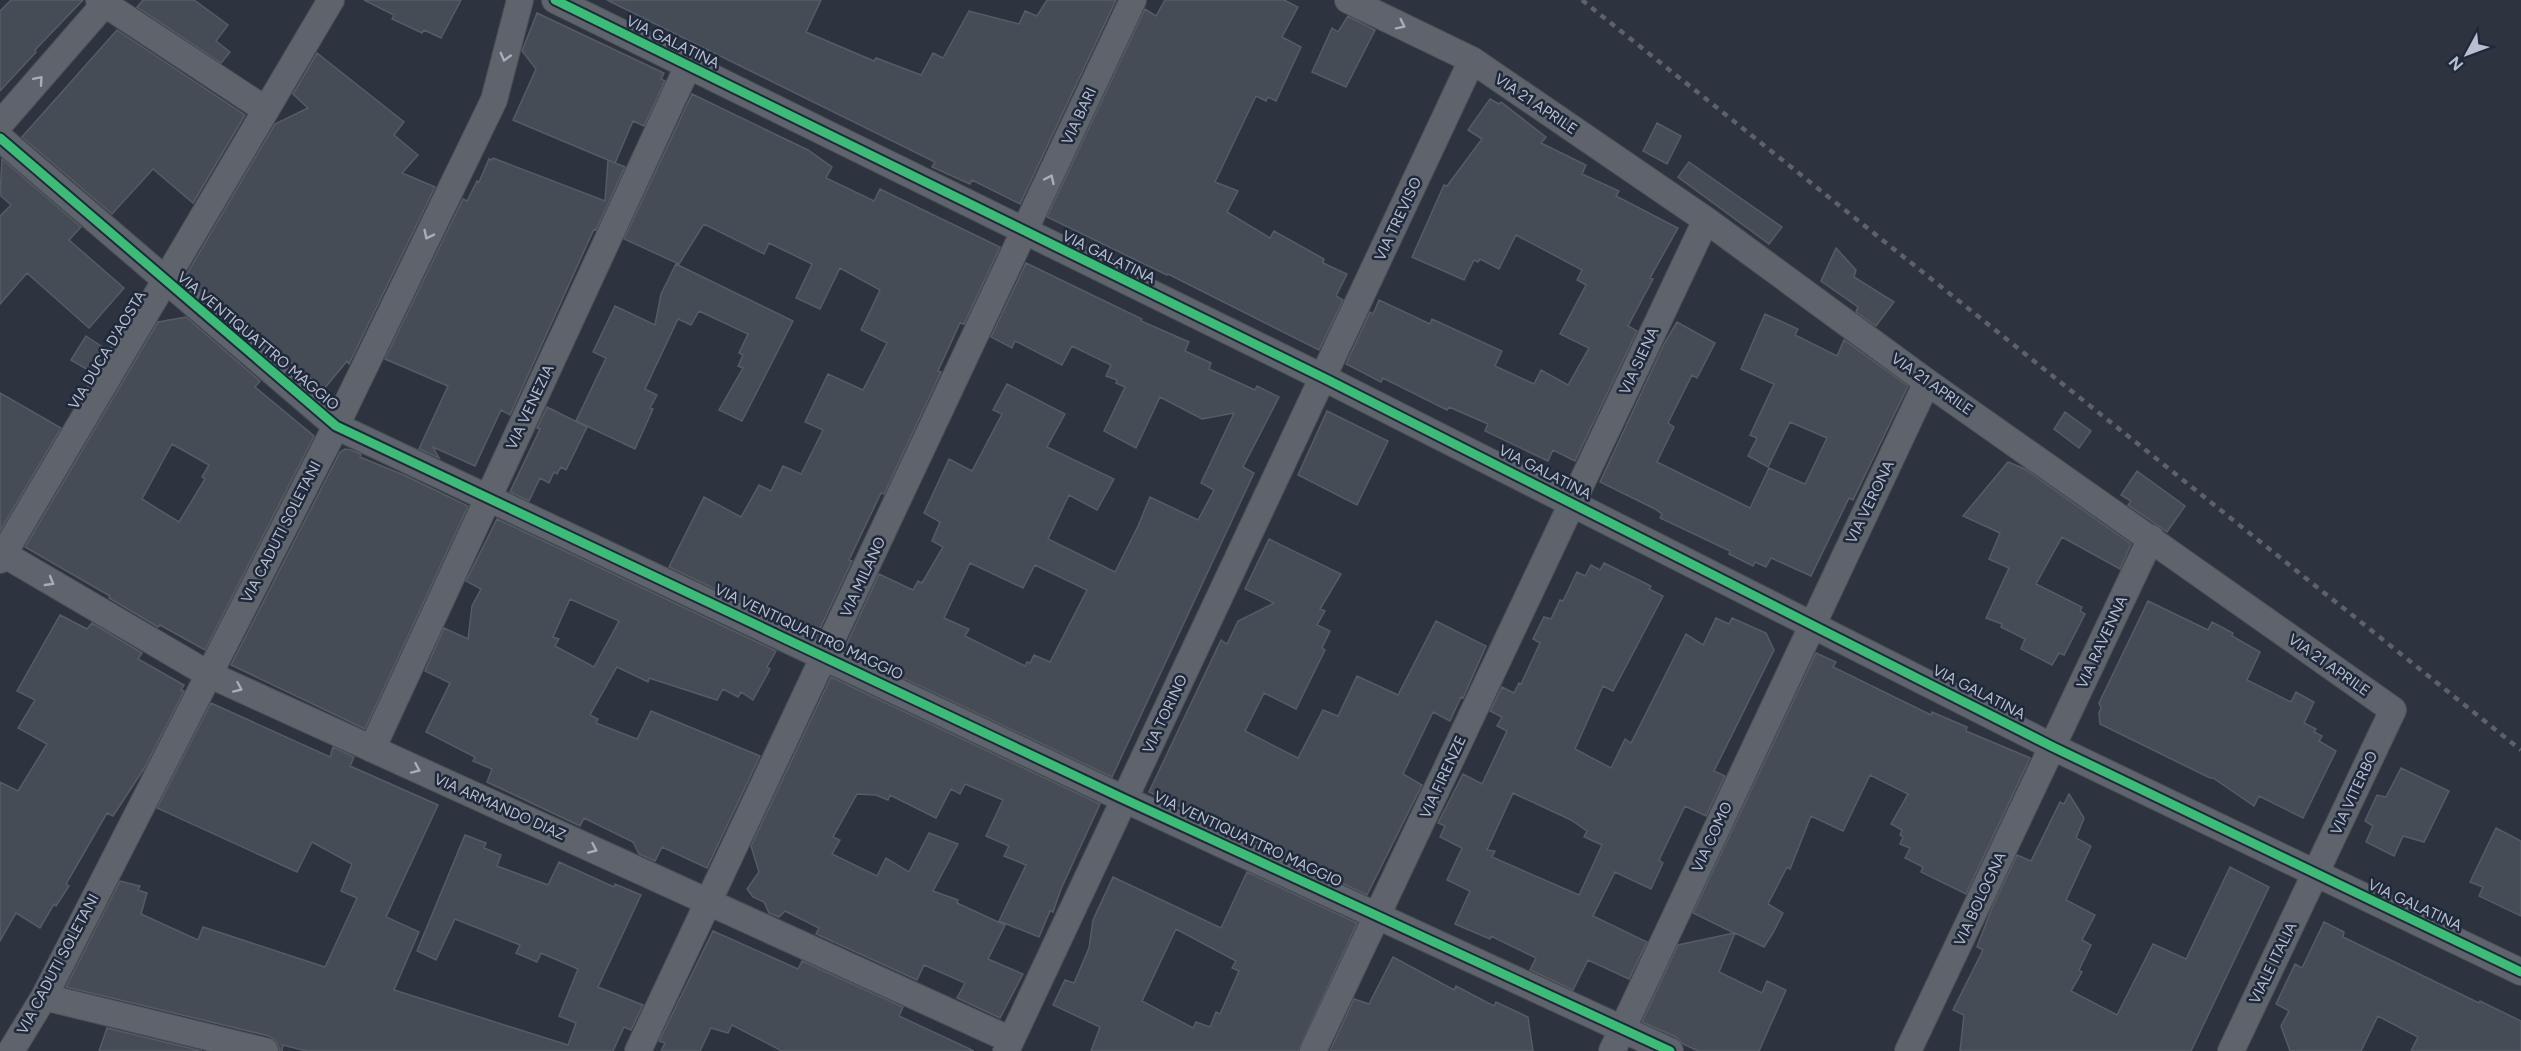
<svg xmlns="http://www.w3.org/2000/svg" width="2521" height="1051" viewBox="0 0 2521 1051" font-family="Figtree,sans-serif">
  <rect width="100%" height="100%" fill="#2d343f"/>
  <path fill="#464c56" stroke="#555c66" stroke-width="1.5" fill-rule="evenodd" d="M11,0H83L35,50L36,52L0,91V11Z
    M143,0H194L228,25L216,41L230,52L221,63L137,7Z
    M364,0H461L441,38L424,30L422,33L392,19L394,15Z
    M607,0H821L806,32L874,61L876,58L921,75L933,53L943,58L969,11L1019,24L1025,11L1037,16L1047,0H1116L1020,204L972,180L970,184L932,167L935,162Z
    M1165,0H1284L1298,7L1282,37L1301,47L1276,101L1268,97L1266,101L1256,96L1215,182L1238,191L1227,212L1270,238L1274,231L1324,259L1323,263L1347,274L1336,296L1343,300L1319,350L1168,274L1167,275L1047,217L1145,9L1156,16Z
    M537,13L664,73L661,79L665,81L644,126L633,121L615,163L513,120L536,69L522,51Z
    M1348,16L1375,30L1346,87L1312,72L1332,28L1338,32Z
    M117,30L245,115L193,203L153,169L112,214L22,137Z
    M317,53L404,122L394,135L418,155L402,173L435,187L349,364L347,361L324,389L281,355L279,358L185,277L275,124L308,108L293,94Z
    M692,94L808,150L832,167L826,178L874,201L880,189L1000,247L964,324L960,323L938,371L941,372L884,494L881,493L849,560L852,561L816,637L669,567L704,497L741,517L759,485L771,491L783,466L801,474L823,430L805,422L828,374L863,390L887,343L861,330L880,290L840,268L820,309L796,298L812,264L769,243L764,254L704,224L679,264L624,239Z
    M1490,99L1499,104L1501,102L1546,137L1541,143L1586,165L1582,174L1619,191L1616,196L1678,228L1650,278L1653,279L1628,326L1637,331L1575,461L1553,450L1548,461L1485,431L1488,424L1449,407L1447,410L1383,378L1381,382L1346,364L1370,312L1373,314L1379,300L1430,324L1432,319L1502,351L1495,366L1534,384L1541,370L1568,385L1589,348L1560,334L1586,285L1577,280L1582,270L1516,235L1499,269L1480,259L1478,262L1474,260L1464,280L1412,257L1444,185L1447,186L1482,139L1468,130Z
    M1657,123L1681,136L1667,164L1643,151Z
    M493,158L605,201L608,160L625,167L596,230L594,229L510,415L501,410L475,466L433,447L439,458L419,449L448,386L385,359L463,199L467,201L477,181L479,182L489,159L492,160Z
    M2,159L81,227L69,240L124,288L89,328L27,273L0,304V216L11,205L0,195Z
    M1689,162L1782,227L1769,244L1678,177Z
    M1836,248L1856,270L1854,277L1894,302L1876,326L1856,312L1858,307L1821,281Z
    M1026,263L1142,319L1141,321L1189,342L1185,351L1211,363L1209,369L1255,390L1257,386L1279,397L1243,467L1254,473L1112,777L844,650L879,574L913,590L918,581L922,583L943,547L932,541L940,522L924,513L949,459L972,471L1002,414L993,410L1007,384L1065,414L1047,447L1114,479L1097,510L1069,495L1048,539L1115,572L1138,526L1150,497L1198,520L1214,490L1201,483L1234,413L1202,419L1160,397L1136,448L1104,431L1125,387L1116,383L1117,380L1106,376L1111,365L1072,346L1062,365L1015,341L1012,348L991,337ZM970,563L1023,588L1035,565L1087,590L1050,662L1034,655L1030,663L1027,662L1025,666L965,636L969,629L944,618Z
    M676,264L793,321L742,421L719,410L743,368L738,366L743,355L739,353L748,334L699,311L691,325L678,319L645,389L657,395L650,408L653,409L635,449L576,421L606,358L593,352L615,306L655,325L661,294Z
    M1765,314L1798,329L1795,335L1837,356L1844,340L1908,386L1853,500L1849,498L1811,576L1771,558L1766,567L1755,562L1753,566L1729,554L1730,551L1660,518L1662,514L1655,509L1600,482L1664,344L1677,322L1715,343L1697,378L1692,375L1668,423L1674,427L1657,462L1750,508L1769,468L1805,484L1827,438L1790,422L1768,467L1748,456L1757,438L1750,435L1774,384L1741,369Z
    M186,317L260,381L255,387L314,436L205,650L160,625L158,627L109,598L110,596L25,547L158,322ZM172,444L209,465L202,477L205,479L179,522L142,499Z
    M86,336L107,350L93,373L71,360Z
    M0,393L61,428L0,531Z
    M547,407L587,427L566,470L561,467L557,474L554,472L549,483L540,478L529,501L510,492L540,429L537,428Z
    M1327,411L1388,441L1357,505L1298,475Z
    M2065,412L2091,431L2079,448L2054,429Z
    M345,449L351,450L361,454L360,457L406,476L468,506L365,729L231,665L340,452Z
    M2008,462L2025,469L2131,544L2120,569L2062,537L2036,584L2082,607L2080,611L2085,614L2064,655L2059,653L2052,665L2021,649L2025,639L2001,627L2002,624L1986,618L2009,568L1989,559L2000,533L1963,516Z
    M2137,471L2185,506L2167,532L2128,505L2131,501L2121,495Z
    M497,519L776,651L767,667L770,669L753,700L741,692L738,697L723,689L717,700L649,678L648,682L617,667L590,715L598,719L596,723L637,739L651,711L760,756L707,868L662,847L655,861L639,854L633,842L584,818L580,826L487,782L492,769L473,761L475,757L426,732L450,683L425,671L444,628L468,639L472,606L481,589L466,581ZM570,599L619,621L594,667L555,646L559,639L553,637Z
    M1269,539L1341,574L1320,609L1325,611L1317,625L1330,631L1322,648L1325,650L1296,709L1264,693L1245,731L1298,758L1323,710L1338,716L1357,676L1398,695L1436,621L1486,646L1463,698L1461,697L1450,721L1433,712L1403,774L1422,785L1367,895L1149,792L1221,640L1227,644L1238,621L1274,603L1245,589Z
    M1604,563L1651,586L1649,589L1663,596L1613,691L1603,686L1575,749L1611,768L1625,739L1631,743L1686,634L1703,645L1716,618L1729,624L1732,618L1766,633L1774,650L1714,771L1725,776L1706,816L1685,806L1659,860L1663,863L1651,889L1615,872L1593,916L1647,942L1629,979L1588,960L1573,990L1530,970L1536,958L1491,936L1490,939L1455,924L1470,891L1447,880L1462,848L1440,837L1445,826L1438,823L1463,774L1482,784L1507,731L1497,726L1502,717L1490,711L1502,687L1514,693L1519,683L1521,684L1540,643L1533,639L1544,617L1551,619L1560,600L1563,601L1577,572L1585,576L1591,565L1600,570ZM1513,793L1571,820L1587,831L1584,837L1602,845L1579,895L1492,857L1495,851L1487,850Z
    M2148,601L2208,630L2212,622L2233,633L2232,636L2260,652L2247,680L2291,702L2296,692L2314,702L2304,723L2316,729L2314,732L2322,736L2319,741L2336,751L2303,818L2259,796L2254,806L2213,778H2210L2100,724L2099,713L2101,708L2099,703Z
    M60,615L87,629L92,623L142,653L138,659L184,685L181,690L184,691L145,767L113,816L107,813L66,884L69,886L56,906L54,904L40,928L16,913L0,941V782L18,791L47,744L18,728L35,700L17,691Z
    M1816,653L1836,662L1833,667L1931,715L1932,712L1967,727L1966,731L2030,758L1966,894L1921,872L1923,867L1905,858L1910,848L1900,844L1903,837L1900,835L1902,830L1891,824L1908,794L1870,775L1843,831L1811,816L1790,869L1787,867L1768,904L1783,913L1773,933L1764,947L1735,933L1719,972L1762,993L1767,981L1786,990L1759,1051H1698L1683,1044L1676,1037L1642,1022L1678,945L1734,933L1693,913Z
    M831,677L1100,804L1061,889L1053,912L1050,911L1039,937L999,921L1026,865L1004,856L1009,846L986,836L1003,800L965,784L960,794L951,789L936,818L890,795L888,800L876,795L857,794L833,837L840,840L832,854L877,876L886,858L909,872L929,833L958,844L933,891L958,900L957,903L1005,925L988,959L1023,974L1000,1018L957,998L965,983L924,965L917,980L816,934L819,928L785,911L779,917L769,913L764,902L753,897L747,889L759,872L751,846Z
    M211,703L330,757L333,747L354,757L350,766L438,805L386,917L419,932L394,990L568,1045L576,1023L559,1016L578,969L541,953L537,962L516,953L520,945L455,919L436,960L417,951L465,835L486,843L484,848L501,855L497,866L548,885L559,862L614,887L615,884L641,895L598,987L643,1005L631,1030L624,1027L613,1051H306L283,1045L282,1051H280L276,1041L269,1036L66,987L120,881L140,886L138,890L147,893L141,914L198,940L203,927L325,967L357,898L341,891L352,864L312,842L297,872L157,808Z
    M2401,768L2449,791L2424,842L2403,836L2394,856L2366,842L2373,826L2365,821L2377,795L2386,797Z
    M2069,794L2084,818L2076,838L2091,846L2066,900L2095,915L2082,940L2091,945L2079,970L2082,972L2071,991L2117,1015L2153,944L2186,959L2230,867L2269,887L2191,1051H1960L1964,1015L1953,1010L1983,950L1977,947L1992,908L2017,855L2031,861L2060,802L2064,804Z
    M2496,828L2521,841V916L2479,896L2483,887L2470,882Z
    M1247,872L1357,923L1298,1051H1091L1100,1027L1053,1005L1065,980L1074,983L1089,948L1093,920L1113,877L1221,928ZM1176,929L1236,961L1232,968L1239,971L1220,1014L1216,1012L1210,1027L1196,1022L1193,1028L1142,1001Z
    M2324,922L2344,932L2343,937L2479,1003L2480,1001L2521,1021V1051H2411L2418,1037L2378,1016L2361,1051H2290L2281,1026L2289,1011L2276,1004L2295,964L2302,968Z
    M713,931L798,969L802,961L903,1007L899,1016L974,1051H782L732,1025L728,1033L711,1028L700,1051H661L665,1043L659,1041Z
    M1393,957L1454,990L1456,986L1494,1006L1496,1002L1528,1017L1533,1051H1330L1354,999L1369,1004Z
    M107,1028L202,1051H99Z"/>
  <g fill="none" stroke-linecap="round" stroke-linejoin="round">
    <defs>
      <path id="minor" d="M99,0L266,110
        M555,0L1324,378L2053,747L2521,972
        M1348,0L1472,60L1706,220L1927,382L2393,710L2231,1051
        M0,124L108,0
        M0,138L336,426L1124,799L1670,1051
        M0,552L208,674L1011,1040
        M0,560L331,0
        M372,749L688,66
        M44,997L265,1051
        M11,1051L44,997L336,426L494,100L520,0
        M638,1051L1133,0
        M1006,1051L1472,60
        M1313,1051L1706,220
        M1612,1051L1927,382
        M1908,1051L2151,538"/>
    </defs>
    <use href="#minor" stroke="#4a4f57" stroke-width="28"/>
    <use href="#minor" stroke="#5e636c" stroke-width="26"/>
    <path stroke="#5c616a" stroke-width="4.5" stroke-dasharray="6 6" stroke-linecap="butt" d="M1582,0L2521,750"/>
    <defs>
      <path id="cycleway" d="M555,0L1324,378L2053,747L2521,972
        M0,138L336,426L1124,799L1670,1051"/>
    </defs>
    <use href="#cycleway" stroke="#1f293b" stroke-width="13"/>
    <use href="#cycleway" stroke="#3abd76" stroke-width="9"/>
  </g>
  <defs><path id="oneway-chevron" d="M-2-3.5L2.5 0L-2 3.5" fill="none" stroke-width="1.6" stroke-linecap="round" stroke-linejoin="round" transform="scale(1.5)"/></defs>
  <g stroke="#a6adbb">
    <use href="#oneway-chevron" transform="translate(1401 25) rotate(26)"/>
    <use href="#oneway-chevron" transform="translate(505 57) rotate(105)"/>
    <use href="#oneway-chevron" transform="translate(39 80) rotate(-49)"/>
    <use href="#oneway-chevron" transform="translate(1050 179) rotate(-65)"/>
    <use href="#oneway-chevron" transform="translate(428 235) rotate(116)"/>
    <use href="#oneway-chevron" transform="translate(50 582) rotate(30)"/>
    <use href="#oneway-chevron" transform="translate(238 688) rotate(24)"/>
    <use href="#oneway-chevron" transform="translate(416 769) rotate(24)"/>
    <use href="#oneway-chevron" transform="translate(593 849) rotate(24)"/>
  </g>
  <g text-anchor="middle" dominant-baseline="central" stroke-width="5" stroke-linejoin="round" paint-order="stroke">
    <g font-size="15" fill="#b8c0cf" stroke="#1f293b">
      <text transform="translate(673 42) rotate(26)">VIA GALATINA</text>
      <text transform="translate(1536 104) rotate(34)">VIA 21 APRILE</text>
      <text transform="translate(1079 116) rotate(-65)">VIA BARI</text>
      <text transform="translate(1398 219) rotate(-65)">VIA TREVISO</text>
      <text transform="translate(1109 257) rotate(26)">VIA GALATINA</text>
      <text transform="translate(258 341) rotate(40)">VIA VENTIQUATTRO MAGGIO</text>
      <text transform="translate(107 350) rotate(-59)">VIA DUCA D'AOSTA</text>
      <text transform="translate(1639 361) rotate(-65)">VIA SIENA</text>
      <text transform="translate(1932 384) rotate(35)">VIA 21 APRILE</text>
      <text transform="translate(530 407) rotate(-65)">VIA VENEZIA</text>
      <text transform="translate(1545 472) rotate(27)">VIA GALATINA</text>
      <text transform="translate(1870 502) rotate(-64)">VIA VERONA</text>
      <text transform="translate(281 532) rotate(-63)">VIA CADUTI SOLETANI</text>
      <text transform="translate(863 577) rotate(-65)">VIA MILANO</text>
      <text transform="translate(809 632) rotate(25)">VIA VENTIQUATTRO MAGGIO</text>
      <text transform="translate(2102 642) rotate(-65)">VIA RAVENNA</text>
      <text transform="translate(2329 665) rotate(35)">VIA 21 APRILE</text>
      <text transform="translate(1979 692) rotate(27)">VIA GALATINA</text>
      <text transform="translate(1165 714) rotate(-65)">VIA TORINO</text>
      <text transform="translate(1443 777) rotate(-65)">VIA FIRENZE</text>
      <text transform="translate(2354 793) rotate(-65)">VIA VITERBO</text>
      <text transform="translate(500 807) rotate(24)">VIA ARMANDO DIAZ</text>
      <text transform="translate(1712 837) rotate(-65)">VIA COMO</text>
      <text transform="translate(1248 839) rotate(25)">VIA VENTIQUATTRO MAGGIO</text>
      <text transform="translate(1980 899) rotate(-65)">VIA BOLOGNA</text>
      <text transform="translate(2415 905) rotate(25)">VIA GALATINA</text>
      <text transform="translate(2273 963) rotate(-64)">VIALE ITALIA</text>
      <text transform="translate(58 964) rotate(-62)">VIA CADUTI SOLETANI</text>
    </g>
  </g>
  <g transform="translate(2467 54) rotate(229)" stroke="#1f293b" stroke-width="4.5" paint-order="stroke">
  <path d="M0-4.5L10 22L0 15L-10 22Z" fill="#b8c0cf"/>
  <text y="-9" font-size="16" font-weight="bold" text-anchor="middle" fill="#b8c0cf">N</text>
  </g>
</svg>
